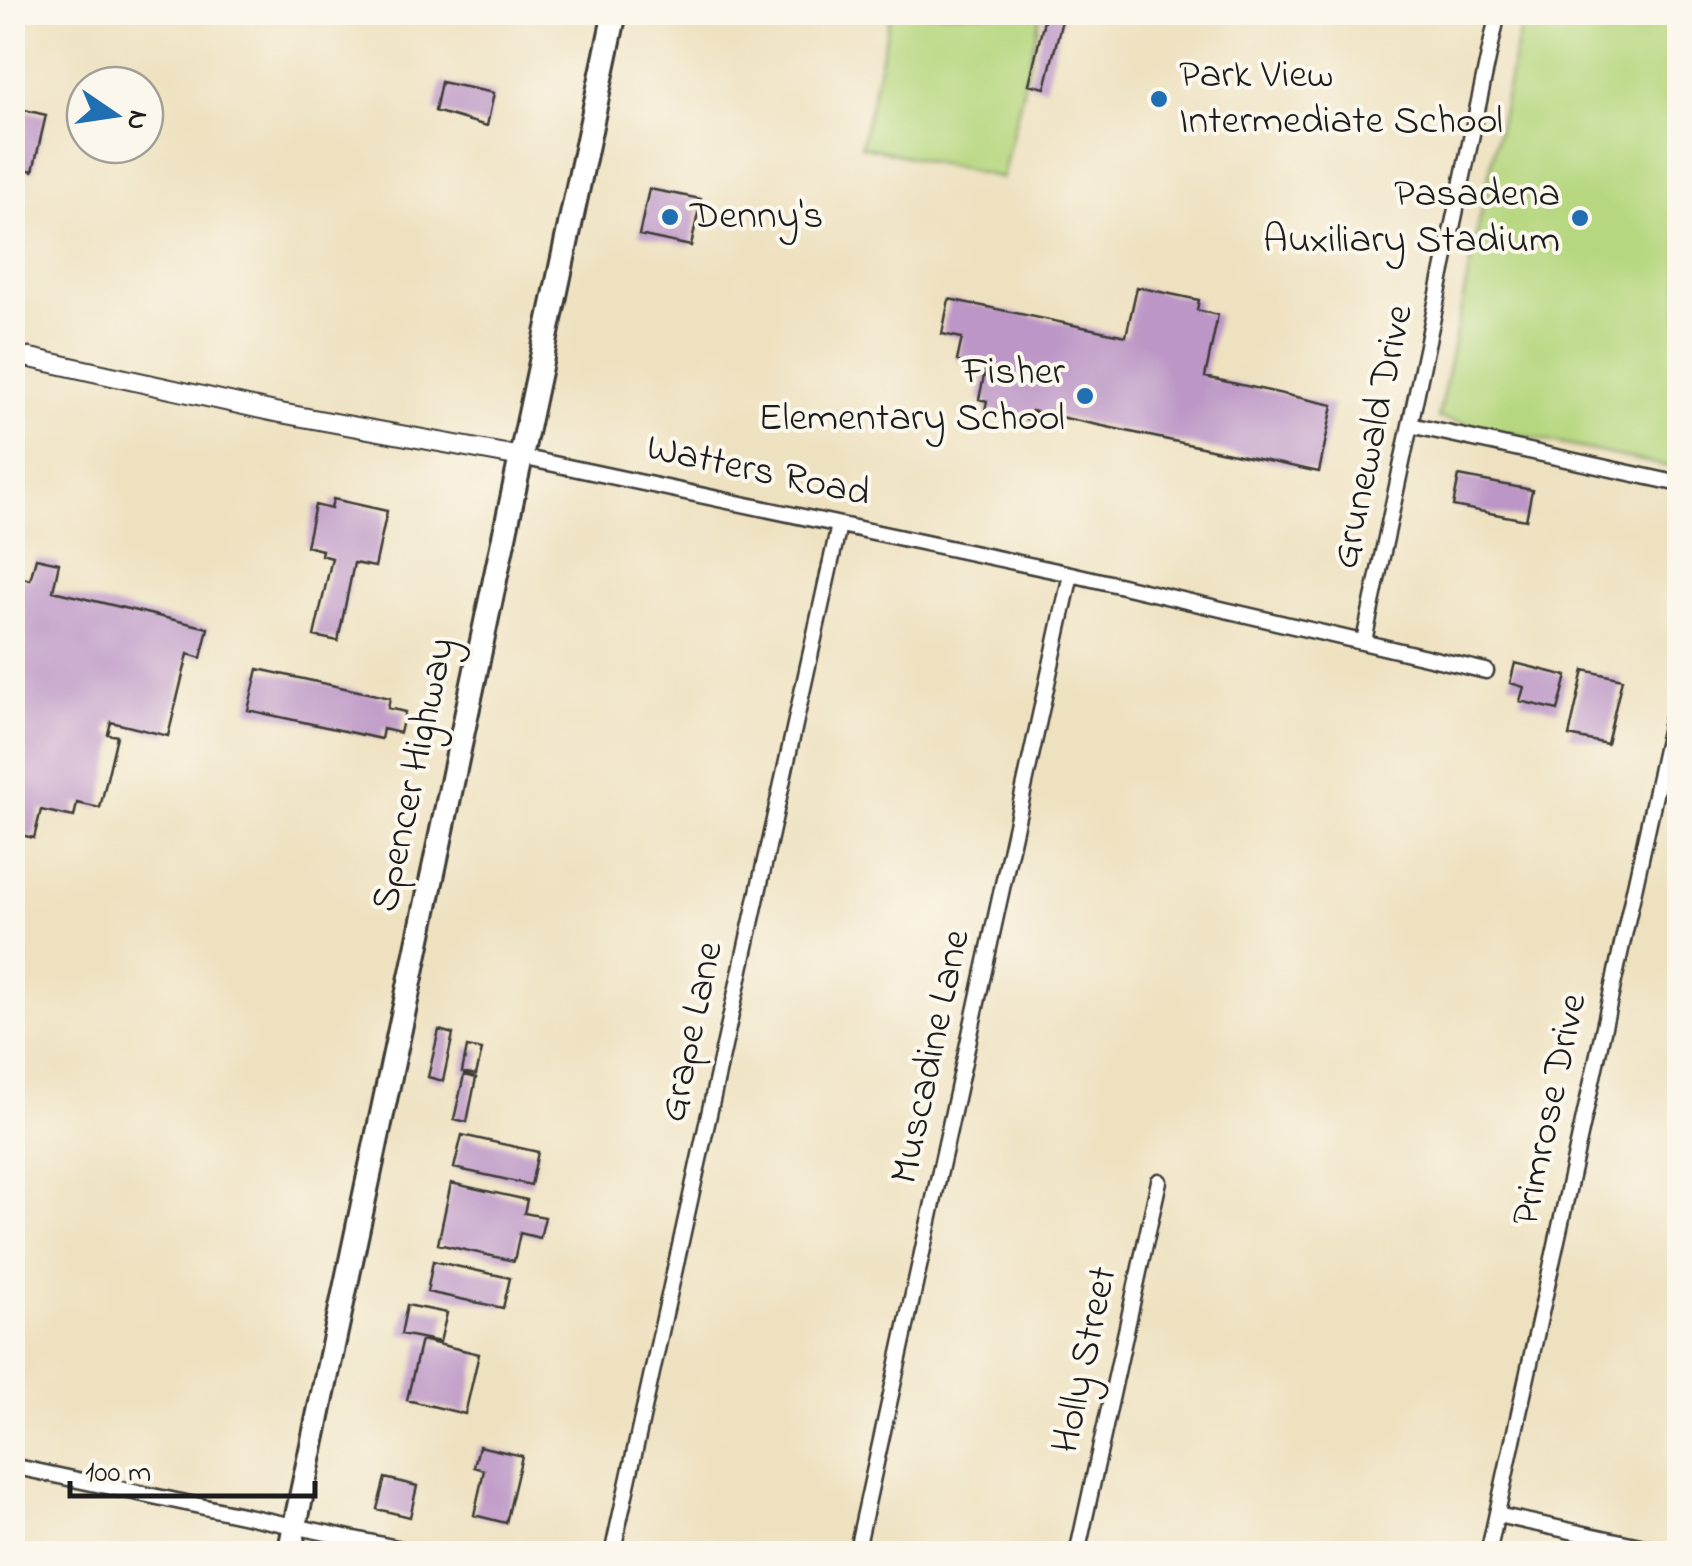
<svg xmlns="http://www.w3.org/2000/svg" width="1692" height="1566" viewBox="0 0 1692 1566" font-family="'Indie Flower',sans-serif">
  <rect width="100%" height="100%" fill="#fbf7ec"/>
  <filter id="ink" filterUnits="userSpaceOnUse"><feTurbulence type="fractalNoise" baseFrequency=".01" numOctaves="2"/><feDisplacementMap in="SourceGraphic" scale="20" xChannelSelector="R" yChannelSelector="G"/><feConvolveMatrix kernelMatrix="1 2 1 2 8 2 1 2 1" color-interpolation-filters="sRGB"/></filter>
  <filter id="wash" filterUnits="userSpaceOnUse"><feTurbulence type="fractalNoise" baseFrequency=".0048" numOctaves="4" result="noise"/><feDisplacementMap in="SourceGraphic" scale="40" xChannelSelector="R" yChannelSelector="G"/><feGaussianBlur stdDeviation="2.25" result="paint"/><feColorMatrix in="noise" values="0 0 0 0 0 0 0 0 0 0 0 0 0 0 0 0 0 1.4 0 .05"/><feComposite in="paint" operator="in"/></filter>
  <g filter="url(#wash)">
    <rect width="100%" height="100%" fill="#eee1c0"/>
    <path fill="#b6d77f" stroke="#697a4e" stroke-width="2.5" d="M891,13H1041L1002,178L861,146Z
      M1523,13H1679V469L1438,418Z"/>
    <g id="blocks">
      <path fill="#bc96c6" d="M1046,12H1064L1045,88L1029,84Z
        M441,82L494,93L487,126L435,111Z
        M12,107L46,115L33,171L12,166Z
        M649,189L701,199L691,246L639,235Z
        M1137,287L1199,300L1197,310L1218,315L1205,377L1333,405L1319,472L1032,411L1030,420L985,410L987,401L979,399L986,367L957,361L962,338L942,334L949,299L1126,336Z
        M1459,476L1532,490L1526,520L1453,506Z
        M333,499L387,511L375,567L354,563L338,641L314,636L332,558L321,555L322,550L306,546L315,505L331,509Z
        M36,558L59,563L53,591L208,628L201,658L188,654L168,736L111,722L108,734L117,736L100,808L77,803L74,817L41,810L34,838L12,833V575L30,580Z
        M1515,663L1567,676L1558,710L1520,701L1524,687L1510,683Z
        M258,669L390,698L388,708L405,712L400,733L383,729L381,739L248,710Z
        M1584,670L1622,679L1607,744L1569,736Z
        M439,1030L453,1034L443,1081L428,1077Z
        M467,1047L482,1050L476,1075L462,1072Z
        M464,1075L476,1078L467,1122L454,1119Z
        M462,1135L538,1152L531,1185L454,1168Z
        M451,1183L527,1200L524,1213L545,1217L540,1238L520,1233L514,1261L438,1244Z
        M433,1261L510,1278L503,1308L427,1292Z
        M407,1305L447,1313L440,1342L401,1334Z
        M421,1340L479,1354L465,1414L407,1400Z
        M479,1446L522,1456L506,1523L474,1515L484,1470L474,1467Z
        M385,1478L417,1486L410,1517L377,1509Z"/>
    </g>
  </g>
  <g filter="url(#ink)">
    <use href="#blocks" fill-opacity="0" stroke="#3c3a35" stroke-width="2.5"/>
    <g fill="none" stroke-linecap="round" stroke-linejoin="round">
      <defs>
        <path id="minor" d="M1410,425L1680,484
          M521,457L1071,574L1486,671
          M1364,641L1498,12
          M12,1466L425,1554
          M1497,1515L1677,1554
          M612,1554L839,525
          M856,1554L1071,574
          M1077,1554L1159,1181
          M1488,1554L1680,681"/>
        <path id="tertiary" d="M12,354L275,412L521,457"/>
        <path id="primary" d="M289,1554L615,12"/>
      </defs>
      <use href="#minor" stroke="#3c3a35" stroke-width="19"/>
      <use href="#tertiary" stroke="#3c3a35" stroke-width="22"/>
      <use href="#primary" stroke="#3c3a35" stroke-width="28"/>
      <use href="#minor" stroke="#fff" stroke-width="14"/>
      <use href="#tertiary" stroke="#fff" stroke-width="18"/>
      <use href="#primary" stroke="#fff" stroke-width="22"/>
    </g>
  </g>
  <g fill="#1f6fb2" stroke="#fbf7ec" stroke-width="4">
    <circle cx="1159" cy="99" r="10"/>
    <circle cx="670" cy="217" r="10"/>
    <circle cx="1580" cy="218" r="10"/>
    <circle cx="1085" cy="396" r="10"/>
  </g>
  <g text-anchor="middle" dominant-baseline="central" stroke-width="8" stroke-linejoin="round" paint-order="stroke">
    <g font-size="40" fill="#1c1c1c" stroke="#fbf7ec" text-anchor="start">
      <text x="1179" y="76">Park View<tspan x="1179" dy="46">Intermediate School</tspan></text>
      <text x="1560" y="195" text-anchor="end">Pasadena<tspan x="1560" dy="46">Auxiliary Stadium</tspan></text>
      <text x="690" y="217">Denny's</text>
      <text x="1065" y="373" text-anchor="end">Fisher<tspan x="1065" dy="46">Elementary School</tspan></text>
    </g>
    <g font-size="40" fill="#1c1c1c" stroke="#fbf7ec">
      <text transform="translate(1374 437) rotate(-78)">Grunewald Drive</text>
      <text transform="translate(758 472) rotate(12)">Watters Road</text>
      <text transform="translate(415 775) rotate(-78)">Spencer Highway</text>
      <text transform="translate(693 1032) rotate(-78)">Grape Lane</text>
      <text transform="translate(932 1057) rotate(-78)">Muscadine Lane</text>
      <text transform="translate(1551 1110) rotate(-78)">Primrose Drive</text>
      <text transform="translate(1086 1360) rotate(-78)">Holly Street</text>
    </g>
  </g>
  <rect width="1692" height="1566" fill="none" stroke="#fbf7ec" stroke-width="50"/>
  <g transform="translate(115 115) rotate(103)"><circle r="48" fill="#fbf7ec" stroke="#a29f99" stroke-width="2.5"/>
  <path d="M0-8L18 38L0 25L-18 38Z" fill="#1f6fb2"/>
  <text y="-15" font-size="28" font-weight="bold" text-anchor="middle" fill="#1c1c1c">N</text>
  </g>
  <path d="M70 1481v15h245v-15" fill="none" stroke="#1c1c1c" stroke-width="5"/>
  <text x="85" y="1481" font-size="30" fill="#1c1c1c" stroke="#fbf7ec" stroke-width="8" paint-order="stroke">100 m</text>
</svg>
